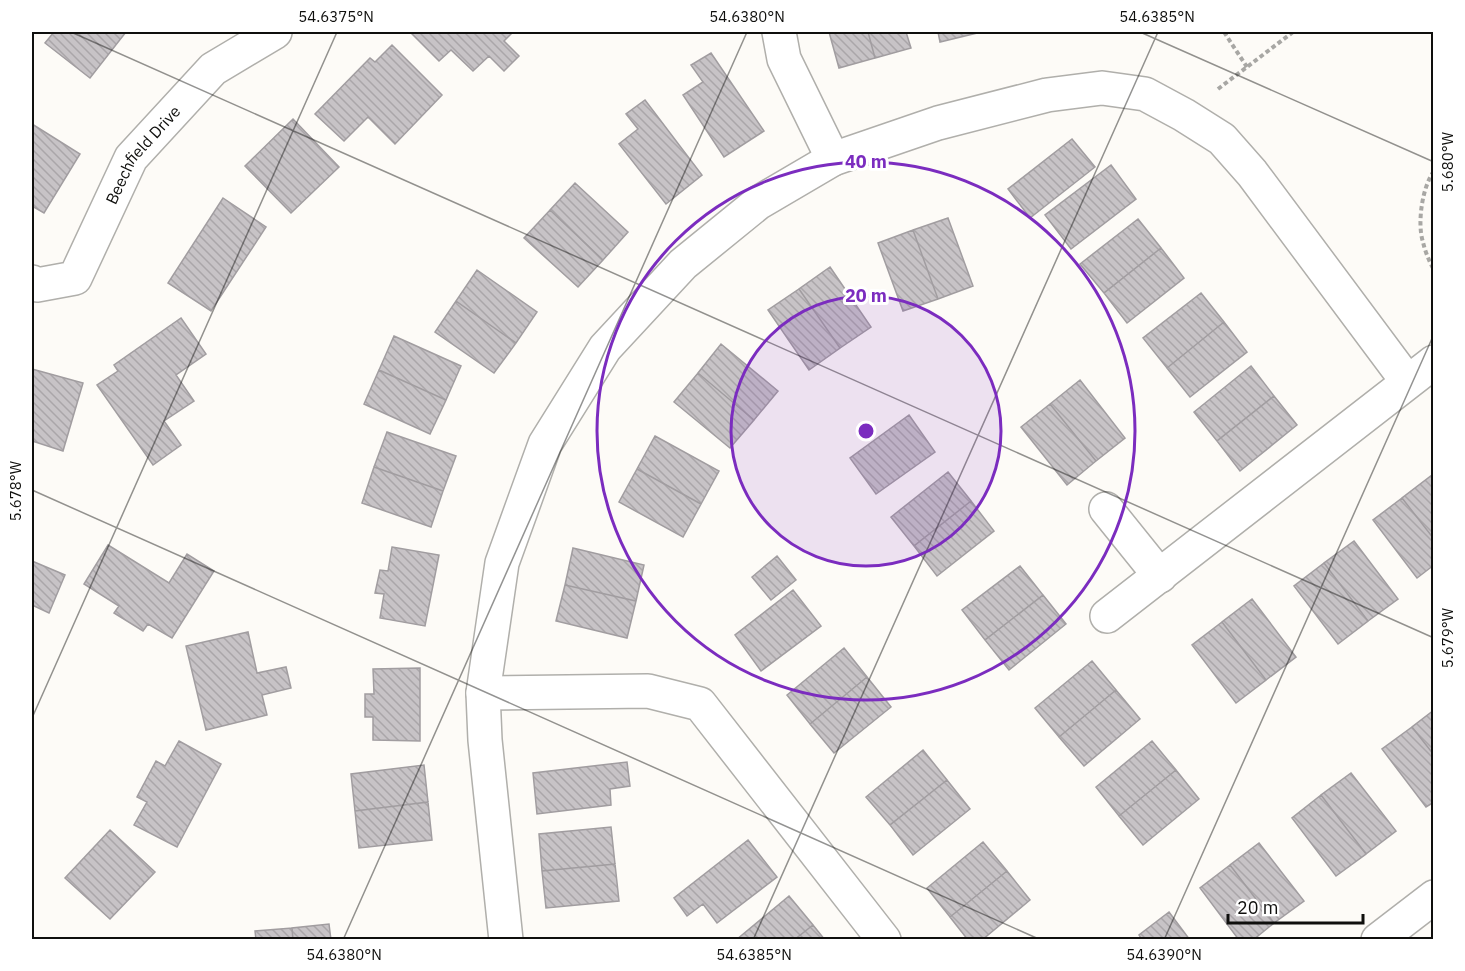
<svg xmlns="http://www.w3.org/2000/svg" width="1465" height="971" viewBox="0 0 1465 971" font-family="'IBM Plex Sans',sans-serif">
  <defs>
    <pattern id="building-back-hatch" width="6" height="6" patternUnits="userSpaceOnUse" patternTransform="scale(1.5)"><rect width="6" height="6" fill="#c7c3c6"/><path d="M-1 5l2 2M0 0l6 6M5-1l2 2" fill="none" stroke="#aaa6a9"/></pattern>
  </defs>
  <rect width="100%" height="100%" fill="#fdfbf7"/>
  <path fill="url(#building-back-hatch)" stroke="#a19da0" stroke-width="1.5" d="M54,32H126L90,78L45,43Z
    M413,32H513L504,41L519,56L504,71L489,56L473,71L451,50L439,61L411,33Z
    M829,32H868L875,58L839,68Z
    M868,32H906L911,48L875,58Z
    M938,32H976L977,33L940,42Z
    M392,45L442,95L395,144L368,117L344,141L315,114L370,58L375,62Z
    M711,53L764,131L724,157L683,95L703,82L691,65Z
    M645,100L702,175L666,204L619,144L638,129L626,114Z
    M293,119L339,167L291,213L245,166Z
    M32,124L80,154L44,213L32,206Z
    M1072,139L1095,167L1030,218L1008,189Z
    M1111,165L1136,199L1071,249L1045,215Z
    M575,183L628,232L603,260L550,210Z
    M223,198L266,227L211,311L168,283Z
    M550,210L603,260L578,287L524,238Z
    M948,218L973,286L938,299L913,230Z
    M1138,219L1161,248L1104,293L1080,264Z
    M913,230L938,299L903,311L878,243Z
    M1161,248L1184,278L1127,323L1104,293Z
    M830,267L871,327L840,348L799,289Z
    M477,270L537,312L516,343L456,301Z
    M799,289L840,348L809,370L768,310Z
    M1201,293L1224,322L1167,368L1143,338Z
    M456,301L516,343L494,373L435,332Z
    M181,318L206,354L176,375L194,401L164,421L181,445L153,465L97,385L118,371L114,365Z
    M1224,322L1247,352L1190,397L1167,368Z
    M394,336L461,366L446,400L379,370Z
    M721,344L778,391L754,420L698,373Z
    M1251,366L1274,396L1217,441L1194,412Z
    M32,369L83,383L63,451L32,441Z
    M379,370L446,400L430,434L364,404Z
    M698,373L754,420L730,448L674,402Z
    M1080,380L1125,438L1096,461L1050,404Z
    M1274,396L1297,425L1240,471L1217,441Z
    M1050,404L1096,461L1067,485L1021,427Z
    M909,415L935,452L876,494L850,458Z
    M387,432L456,456L443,491L374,467Z
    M655,436L719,471L701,504L637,469Z
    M374,467L443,491L431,527L362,503Z
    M637,469L701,504L683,537L619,502Z
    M948,472L971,501L914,546L891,517Z
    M1432,475L1434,477V539L1402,498Z
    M1402,498L1434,539V565L1417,578L1373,520Z
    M971,501L994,531L937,576L914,546Z
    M1354,541L1398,599L1368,621L1324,563Z
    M108,545L169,583L187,554L214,571L172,638L148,624L143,631L114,613L119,606L84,584Z
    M392,547L439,555L425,626L380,618L384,594L375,593L380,570L388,571Z
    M573,548L644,565L636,601L565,585Z
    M777,556L796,580L771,600L752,577Z
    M32,561L65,575L49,613L32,605Z
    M1324,563L1368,621L1338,644L1294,586Z
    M1020,566L1043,595L985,640L962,610Z
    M565,585L636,601L627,638L556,621Z
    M793,590L821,626L761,671L735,635Z
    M1043,595L1066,624L1009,670L985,640Z
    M1252,599L1296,657L1266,680L1222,622Z
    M1222,622L1266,680L1236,703L1192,645Z
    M248,632L257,673L286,667L291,688L262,695L267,715L206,730L186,646Z
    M844,648L867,677L810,724L787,695Z
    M1092,661L1116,690L1059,737L1035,708Z
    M420,668V741L373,740V717H365V694H374L373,669Z
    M867,677L891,707L834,753L810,724Z
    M1116,690L1140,719L1084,766L1059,737Z
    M1434,710V755L1412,727Z
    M1412,727L1434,755V802L1426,807L1382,749Z
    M179,741L221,764L177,847L134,825L147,802L137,797L156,761L165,766Z
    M1152,741L1176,770L1119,816L1096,787Z
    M923,750L947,780L890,825L866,797Z
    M627,762L630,786L610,789L611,805L537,814L533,773Z
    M424,765L428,802L355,811L351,774Z
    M1176,770L1199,799L1143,845L1119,816Z
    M1351,773L1396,831L1366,854L1321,795Z
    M947,780L970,809L913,855L890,825Z
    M1321,795L1366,854L1336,876L1292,818Z
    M428,802L432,840L359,848L355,811Z
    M611,827L615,864L542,871L539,834Z
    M110,830L155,872L110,919L65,878Z
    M748,840L777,877L717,923L703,904L687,916L674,898Z
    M983,842L1007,871L950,917L927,888Z
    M1259,843L1304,901L1274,923L1230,865Z
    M615,864L619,901L546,908L542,871Z
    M1230,865L1274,923L1253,940H1239L1200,888Z
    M1007,871L1030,900L982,940H968L950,917Z
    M789,896L813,925L794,940H736Z
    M1169,912L1190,940H1142L1139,935Z
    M329,924L331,940H293L292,928Z
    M813,925L825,940H794Z
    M292,928L293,940H256L255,931Z"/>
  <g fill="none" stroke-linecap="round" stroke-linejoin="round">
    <defs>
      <g id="minor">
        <path d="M779,32L784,59L833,159"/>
        <path id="s1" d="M32,282L37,285L75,278L131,158L213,69L275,32"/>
        <path d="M1106,509L1160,576"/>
        <path d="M1107,616L1434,362"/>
        <path d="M483,693L648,691L700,704L884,940"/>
        <path d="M506,940L485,740L483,693L502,563L545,444L605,348L683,264L758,203L833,159L938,123L1047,95L1102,88L1145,94L1184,115L1222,139L1252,173L1407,381"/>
        <path d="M1378,940L1434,897"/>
      </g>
    </defs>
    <use href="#minor" stroke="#b0afab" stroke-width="36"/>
    <path stroke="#a8a7a4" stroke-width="4" stroke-dasharray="4.5 3" stroke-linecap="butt" d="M1224,32L1247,67
      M1218,89L1293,32
      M1434,171C1422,187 1417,224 1423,242C1425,251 1429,261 1434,270"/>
    <use href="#minor" stroke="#fff" stroke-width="33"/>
  </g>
  <path fill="none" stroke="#0f0f0d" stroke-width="1.5" stroke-opacity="0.45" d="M71,32L1434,638M1140,32L1434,162M32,490L1041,940M32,718L337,32M343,940L747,32M753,940L1158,32M1164,940L1434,334"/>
  <circle cx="866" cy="431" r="135" fill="#7b2cbf" fill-opacity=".12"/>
  <g fill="none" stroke="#7b2cbf" stroke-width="3">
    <circle cx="866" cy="431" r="135"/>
    <circle cx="866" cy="431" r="269"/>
  </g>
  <g text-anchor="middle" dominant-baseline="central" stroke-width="6" stroke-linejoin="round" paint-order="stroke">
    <g font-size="16" fill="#0f0f0d" stroke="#fff">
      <text stroke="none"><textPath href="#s1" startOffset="186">Beechfield Drive</textPath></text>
    </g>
  </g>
  <circle cx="866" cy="431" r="9" fill="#7b2cbf" stroke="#fff" stroke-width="3"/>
  <g font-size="18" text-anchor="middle" font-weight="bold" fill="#7b2cbf" stroke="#fff" stroke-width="6" stroke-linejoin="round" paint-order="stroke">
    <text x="866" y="168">40 m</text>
    <text x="866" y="302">20 m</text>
  </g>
  <rect width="1465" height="971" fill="none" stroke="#ffffff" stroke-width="66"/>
  <path d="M1228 914v9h135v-9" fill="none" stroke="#0f0f0d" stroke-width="3"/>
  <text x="1237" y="914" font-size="18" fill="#0f0f0d" stroke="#ffffff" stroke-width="4.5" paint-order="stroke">20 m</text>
  <rect x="33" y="33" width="1399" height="905" fill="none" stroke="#0f0f0d" stroke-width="2"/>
  <g font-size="15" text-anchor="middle" fill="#0f0f0d">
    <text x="336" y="22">54.6375°N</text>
    <text x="747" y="22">54.6380°N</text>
    <text x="1157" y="22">54.6385°N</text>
    <text transform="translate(1448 162) rotate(-90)" y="5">5.680°W</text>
    <text transform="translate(16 491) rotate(-90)" y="5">5.678°W</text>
    <text transform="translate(1448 638) rotate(-90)" y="5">5.679°W</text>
    <text x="344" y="960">54.6380°N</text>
    <text x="754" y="960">54.6385°N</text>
    <text x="1164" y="960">54.6390°N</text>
  </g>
</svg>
